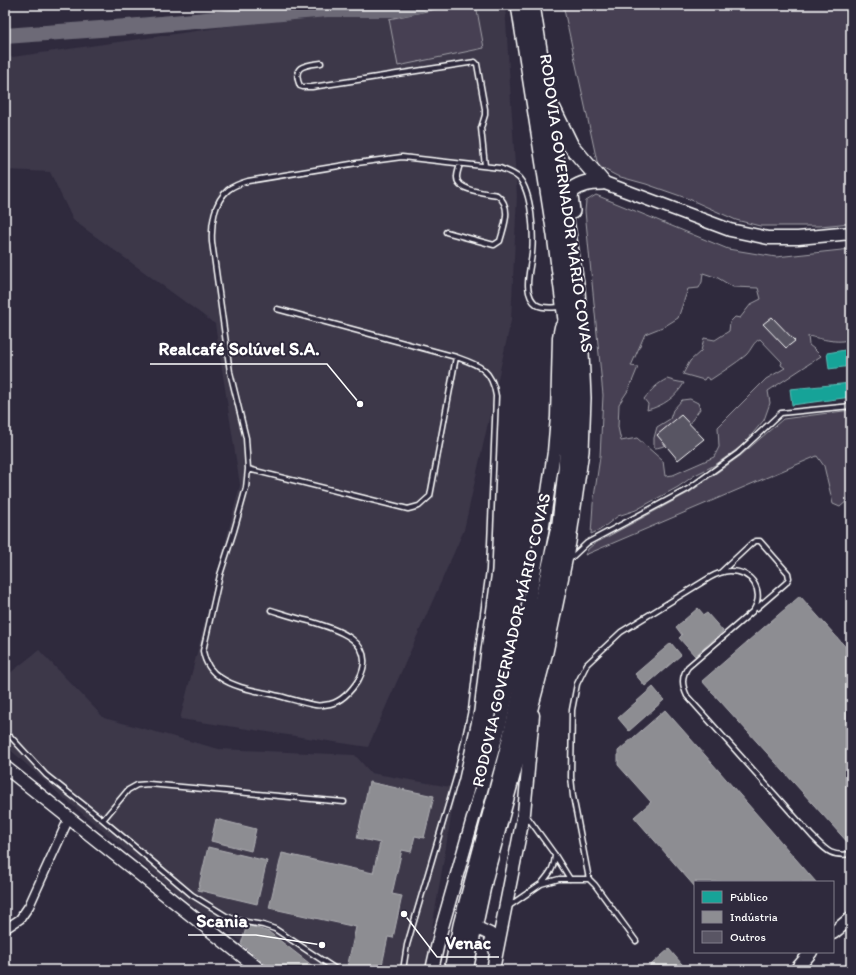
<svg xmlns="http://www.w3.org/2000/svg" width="856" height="975" viewBox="0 0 856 975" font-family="Itim,sans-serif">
  <rect width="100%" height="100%" fill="#2f2a3d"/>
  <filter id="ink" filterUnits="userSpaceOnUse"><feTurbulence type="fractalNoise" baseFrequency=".025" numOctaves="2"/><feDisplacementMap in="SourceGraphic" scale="8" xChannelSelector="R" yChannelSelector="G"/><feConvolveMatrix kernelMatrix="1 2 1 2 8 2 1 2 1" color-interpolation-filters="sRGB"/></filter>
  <g filter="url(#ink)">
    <path fill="#3c3749" d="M379,5H505L517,196L511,321L464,530L368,747L180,719L240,485L215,324L73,220L50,172L5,170V58Z
      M39,650L104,718L219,749L355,755L371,773L456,788L425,970H279L189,903L60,795L5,745V677Z"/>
    <path fill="#464152" stroke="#a2a0a8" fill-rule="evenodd" d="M455,5H476L484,48L398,66L389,19Z
      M563,5H851V223L820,226H760L736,220L689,199L646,184L617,176L598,166Z
      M596,195L728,249L776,257L851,249V337C844,346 819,338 808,336L809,345L814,349L821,356L768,391L770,403L764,420L743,445L715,465L695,475L678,487L636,510L618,516L600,530L591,534L593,504L600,457L603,395L585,211L586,201ZM703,273L718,278L733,287L758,288L761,299L751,304L740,318L735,317L730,322L729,331L715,340L704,338L701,351L690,361L683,374L704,380L706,377L710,380C722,372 735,364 746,355C752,349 753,342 760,339L782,362L781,365L785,368L766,379L718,427L719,447L714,457L673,475L665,476L663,461L637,438L621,441L618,427L619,404L629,389L638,367L631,366L645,334L665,326L678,318L688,289L699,288L702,282Z
      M667,379L674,381L684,383C676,397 663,406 647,410L648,404L644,399C651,390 658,383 667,379Z
      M690,399L698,403L700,409C690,423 673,448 654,448V438L657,427L670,419L673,410L682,400Z
      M851,410V473L848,500L840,507L833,504L824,466L817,456L585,555L588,549L594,544L690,492L740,456L783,419Z"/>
    <path fill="#17a398" stroke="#5dbfb7" d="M851,349V366L829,369L827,353Z
      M851,383V397L792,405L790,389Z"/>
    <path fill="#8d8d92" stroke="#afafb3" d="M800,596L851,653V844L850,845L702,681Z
      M698,608L704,615L707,613L723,631L695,656L679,638L682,635L676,627Z
      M671,643L681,655L645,686L635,674Z
      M653,687L664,700L629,731L618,718Z
      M665,710L705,755L816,882H695V887L634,817L651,802L618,765V751Z
      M369,782L434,796L424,838L415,836L411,852L402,850L392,894L402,896L393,938L388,937L381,970H357L347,968L356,927L269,908L282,853L373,873L380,843L357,838Z
      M216,819L256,829L251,851L211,841Z
      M208,847L267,861L257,904L198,890Z
      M247,925L269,932L318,970H273L241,944Z
      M669,949L687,970H645Z"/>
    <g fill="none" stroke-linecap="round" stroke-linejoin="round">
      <path stroke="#6d6a77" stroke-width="16" d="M5,36L127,27L327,9H398L419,5"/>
    </g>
    <path fill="#595564" stroke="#fff" d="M772,317L795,341L786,348L763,324Z
      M681,415L704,439L678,460L657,435Z"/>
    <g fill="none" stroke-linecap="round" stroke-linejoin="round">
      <defs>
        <path id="lane" d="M321,63C306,65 291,65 300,86L303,87H312L475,62L477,64L485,109V115L481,128L485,166
          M446,232L494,245L500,241C504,226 513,207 497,195C487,193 456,191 457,177C457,173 459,168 460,164
          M277,309L456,357C479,365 492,369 496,396L489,570L478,650L471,710L456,778L407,945L403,970
          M248,469L408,509L419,506L430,496L456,357
          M569,560L587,543L688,489L738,453L781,413L851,406
          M720,573L752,543L756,541H760L788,573L789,578L786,583L757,608
          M271,610C284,614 296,618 309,621C336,629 379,641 359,679C352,690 343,701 330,704C325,705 319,706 315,705C303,703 291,699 279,696C260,691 237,689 221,678C211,672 205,663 203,651L220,575L234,531L246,488L248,469L246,438L230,372L212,242C211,224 214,202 228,190C234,185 241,183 248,181L357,163L402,157L500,168C507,171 514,173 519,178C532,193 534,233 532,253C531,268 521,293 537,305C543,309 555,307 561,307
          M11,737L46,775L103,820L192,895L226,916L240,921L263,925L275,929L337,970
          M526,815L555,855L570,879
          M103,820L128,790L137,785L149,784L344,802
          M589,879L573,796L571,777L572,710L577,684L587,664L621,632L709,578C716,574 723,571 730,571C753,571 765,592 753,611L688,667C681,677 682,685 687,696L812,836C826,850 830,857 851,854
          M541,884C550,873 554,869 555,855
          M509,906L541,884L559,879H589L595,885L636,941"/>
        <path id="street" d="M5,929L20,919L29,906L69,818"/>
        <path id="secondary" d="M602,182L730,230L768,238H798L851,233
          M5,767L260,970
          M477,928L490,934L496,952
          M833,933L851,918
          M432,970L440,934L500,724L524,627L542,532L554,452L557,417L559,337L561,327L566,320
          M493,970L524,813L533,715
          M796,970L811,952"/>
        <path id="highway" d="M553,109L571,146L602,182
          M572,211L570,196L572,190C582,183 590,182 602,182
          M452,970L461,925L506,756L520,697L560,523L566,470L570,400V357L566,320L555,235L519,5
          M465,970L485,877L545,652L568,542L581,451L583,398L581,352L577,290L532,5"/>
      </defs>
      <use href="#lane" stroke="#fff" stroke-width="7"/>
      <use href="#street" stroke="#fff" stroke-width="11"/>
      <use href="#secondary" stroke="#fff" stroke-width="15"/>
      <use href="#highway" stroke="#fff" stroke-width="18"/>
      <use href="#lane" stroke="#2f2a3d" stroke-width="4"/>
      <use href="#street" stroke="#2f2a3d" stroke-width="8"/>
      <use href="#secondary" stroke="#2f2a3d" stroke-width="12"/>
      <use href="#highway" stroke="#2f2a3d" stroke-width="15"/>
    </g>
  </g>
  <g text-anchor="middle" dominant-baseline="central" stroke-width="4" stroke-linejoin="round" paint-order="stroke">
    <g font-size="17" fill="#fff" stroke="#2f2a3d">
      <text transform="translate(567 203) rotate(82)">RODOVIA GOVERNADOR MÁRIO COVAS</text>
      <text transform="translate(511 640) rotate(-77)">RODOVIA GOVERNADOR MÁRIO COVAS</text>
    </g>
  </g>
  <path fill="none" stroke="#fff" stroke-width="1.5" d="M360 404L327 364H150M322 945L256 935H188M404 914L437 957H499"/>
  <g fill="#fff" stroke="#2f2a3d" stroke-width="1.5">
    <circle cx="360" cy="404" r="4"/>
    <circle cx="322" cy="945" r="4"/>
    <circle cx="404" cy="914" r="4"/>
  </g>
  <g font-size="18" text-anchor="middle" font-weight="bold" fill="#fff" stroke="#2f2a3d" stroke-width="4" stroke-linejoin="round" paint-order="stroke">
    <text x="239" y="355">Realcafé Solúvel S.A.</text>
    <text x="222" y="927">Scania</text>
    <text x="468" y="949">Venac</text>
  </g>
  <rect width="856" height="975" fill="none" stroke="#2f2a3d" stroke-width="20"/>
  <rect x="10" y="10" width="836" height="955" fill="none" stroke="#fff" stroke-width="1.5" filter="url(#ink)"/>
  <rect x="694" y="881" width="140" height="72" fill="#2f2a3d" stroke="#827f8b"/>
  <rect x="702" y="891" width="20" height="12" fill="#17a398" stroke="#827f8b"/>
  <text x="730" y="901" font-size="12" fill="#ffffff">Público</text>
  <rect x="702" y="911" width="20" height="12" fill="#8d8d92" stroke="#827f8b"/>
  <text x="730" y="921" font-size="12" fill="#ffffff">Indústria</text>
  <rect x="702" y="931" width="20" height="12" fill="#595564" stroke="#827f8b"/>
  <text x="730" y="941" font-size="12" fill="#ffffff">Outros</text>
</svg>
